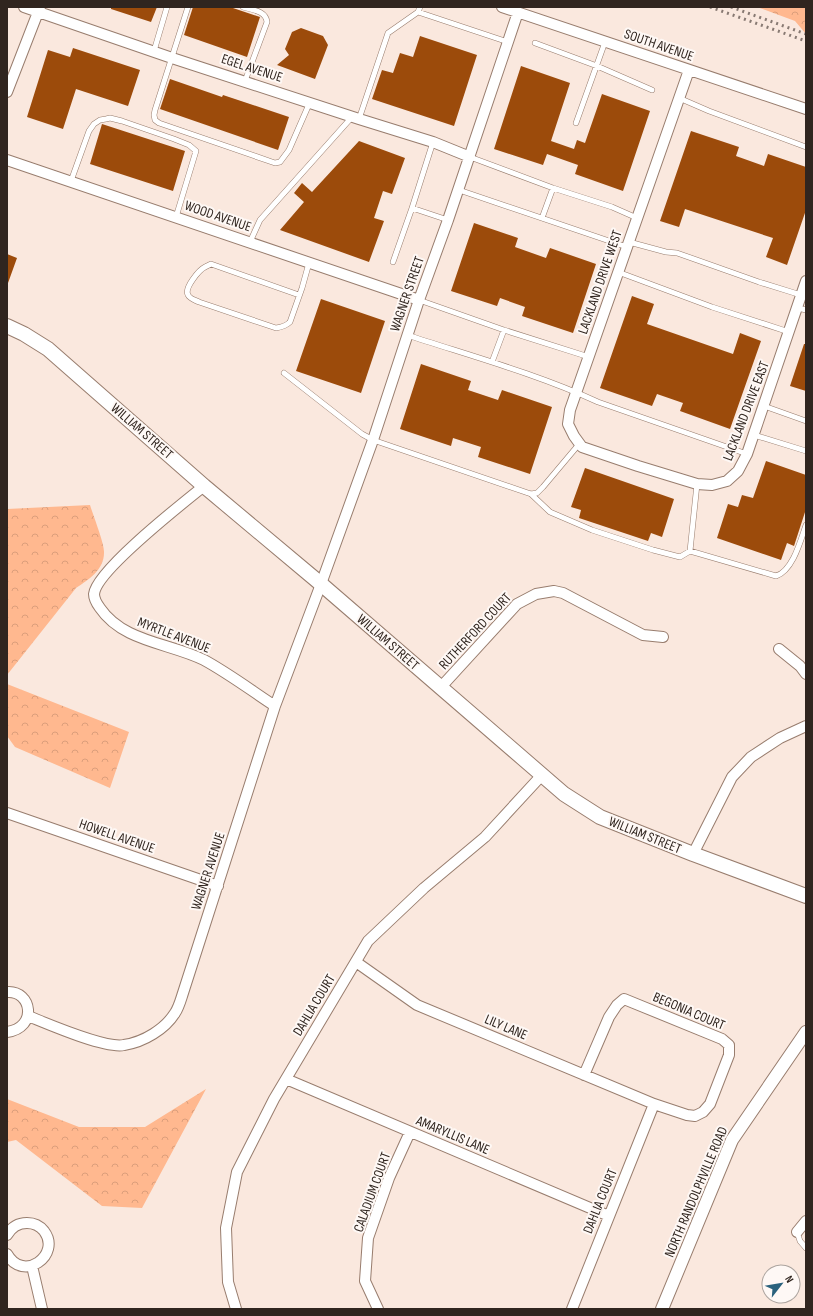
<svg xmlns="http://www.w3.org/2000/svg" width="813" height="1316" viewBox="0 0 813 1316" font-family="'Sofia Sans Condensed',sans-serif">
  <defs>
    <pattern id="forest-crowns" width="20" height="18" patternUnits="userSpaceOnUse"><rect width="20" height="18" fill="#ffb88f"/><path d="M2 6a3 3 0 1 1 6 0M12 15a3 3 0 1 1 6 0" fill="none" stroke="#db9e7b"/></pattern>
  </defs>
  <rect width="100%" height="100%" fill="#fae8de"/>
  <path fill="url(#forest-crowns)" d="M757,7H806V34L795,21Z
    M90,505C93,515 105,545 104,553C104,570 88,580 76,588L7,675V509Z
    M7,684L129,732L110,788L15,747L7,736Z
    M206,1089L142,1208L102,1206L16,1140L7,1142V1099L79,1127H145Z"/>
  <path fill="#9c4b0b" d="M111,7H157L151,22L111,9Z
    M193,7H230L260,17L247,57L184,35Z
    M301,28L323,36L328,45L315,79L277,65L289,55L285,49L292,32Z
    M420,36L477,55L454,126L372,99L382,70L393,73L400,53L413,57Z
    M73,48L140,70L128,106L76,89L63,129L27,117L48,50L70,57Z
    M521,66L570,83L551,141L574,149L577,140L585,143L602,94L650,111L623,191L575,174L578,165L547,154L543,165L494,149Z
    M170,79L222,97L223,95L289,117L278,150L160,109Z
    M102,124L185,151L173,191L90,164Z
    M691,131L739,147L736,156L764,166L768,154L806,167V210L787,265L766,257L773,238L685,209L679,227L660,221Z
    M359,141L405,158L392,194L383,191L374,218L384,221L369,262L280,230L304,202L294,193L302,183L312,192Z
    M474,223L518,238L515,247L546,258L550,248L596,264L573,333L522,316L525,307L500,298L497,306L451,291Z
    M7,254L17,258L8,283L7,282Z
    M632,296L654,304L647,324L733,354L740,333L761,341L730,429L680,411L683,403L657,394L652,406L600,388Z
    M321,299L385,321L361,393L296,371Z
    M804,344H806V391L790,386Z
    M421,364L471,381L468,390L498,400L502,390L552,407L530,474L478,457L481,447L453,438L451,446L400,429Z
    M766,461L806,475V509L794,546L787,543L781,560L717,538L728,504L738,507L742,495L753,498Z
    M585,468L674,499L662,537L651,533L648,541L579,518L581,510L571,507Z"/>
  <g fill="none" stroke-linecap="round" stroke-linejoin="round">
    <defs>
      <path id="service" d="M188,7L155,110L154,115L155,120L159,123L275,163L280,162L289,150L310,102
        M243,7C253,10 266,11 267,22L245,81
        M418,12L508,42
        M535,43L597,66L652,90
        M154,51L167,7
        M679,98L709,111L806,147
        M359,119L388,33L418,12L420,7
        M576,123L605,42
        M470,157L553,188L612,207L637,218
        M71,181L89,131L94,124L100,120L106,119L110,118L122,121L174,139L189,145L196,151L176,217
        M459,190L627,247
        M412,208L433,142
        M542,218L553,188
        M250,242L260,220L352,117
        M629,242L666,252L677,253L759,282L801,295
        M393,262L412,208L448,220
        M618,272L712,307L789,332
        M299,295L211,264C209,265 207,266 205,267C199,270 184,288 188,295C190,299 195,300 199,302L276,328C282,327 286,326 290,322L302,288L309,263
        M419,300L504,330L589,357
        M798,308L806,310
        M407,335C471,356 537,374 598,402L747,454
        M492,362L504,330
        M284,373L362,434L373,440L531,494L537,493L543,487L580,443
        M764,406L806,421
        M754,435L806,451
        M531,494L550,512L592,530L653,550L680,557L690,551L697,484
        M690,551L776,576C793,571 801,539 806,525
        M797,1232L800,1241L806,1248"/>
      <path id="minor" d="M24,7L172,58L359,119L433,142L470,157
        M502,7L806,109
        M689,70L570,410L568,424L574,436L582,447L638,466L697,484L712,485L727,481L738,471L747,454L806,281
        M7,92L40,7
        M7,160L419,300
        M204,486C183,503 96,571 94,594C94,599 97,604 100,608C123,642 170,643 204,660C228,673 252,691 275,706
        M779,649L800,666L806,674
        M441,687L517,604L536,594L554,591L563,593L643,635L663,637
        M7,813L218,886
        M693,854L732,777L751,757L780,738L806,726
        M356,962L417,1005L654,1104L687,1115L695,1116L703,1112L710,1104L729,1055V1045L722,1039L624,999L617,1005L609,1017L584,1075
        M7,992C32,990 38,1028 7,1032
        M28,1016C48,1024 105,1049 124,1045C144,1042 165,1029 175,1013C179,1007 181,999 183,993L275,706L321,584L373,440L419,300L448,220L518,12
        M286,1079L609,1216
        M797,1232L806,1221
        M7,1235C11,1228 18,1223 27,1223C34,1223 40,1226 44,1231C62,1255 23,1283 7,1254
        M32,1266L42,1309
        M236,1309L228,1282L226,1228L237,1172L274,1099L368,941L424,888L485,837L542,775
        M378,1309L365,1281L368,1238L389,1178L410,1132
        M572,1309L654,1104"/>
      <path id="tertiary" d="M662,1309L732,1140L806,1032"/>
      <path id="secondary" d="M7,326L24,334L48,349L204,486L321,584L564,794L600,817L693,854L806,896"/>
    </defs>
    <use href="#service" stroke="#987d6e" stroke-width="6"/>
    <use href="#minor" stroke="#987d6e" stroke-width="12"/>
    <use href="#tertiary" stroke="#987d6e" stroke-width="14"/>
    <use href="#secondary" stroke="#987d6e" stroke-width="16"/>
    <use href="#service" stroke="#fff" stroke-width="5"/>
    <use href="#minor" stroke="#fff" stroke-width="10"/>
    <use href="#tertiary" stroke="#fff" stroke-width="12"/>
    <use href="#secondary" stroke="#fff" stroke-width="14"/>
    <path stroke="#877972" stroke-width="3" stroke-dasharray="2 4" stroke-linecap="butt" d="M710,7L806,41
      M731,7L806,34"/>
  </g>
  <g text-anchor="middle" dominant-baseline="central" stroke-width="4" stroke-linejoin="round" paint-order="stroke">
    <g font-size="14" fill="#30251f" stroke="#fef8f5">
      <text transform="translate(659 45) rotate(19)">SOUTH AVENUE</text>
      <text transform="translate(252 68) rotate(18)">EGEL AVENUE</text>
      <text transform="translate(218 216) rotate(19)">WOOD AVENUE</text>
      <text transform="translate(600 282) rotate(-71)">LACKLAND DRIVE WEST</text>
      <text transform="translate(407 294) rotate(-71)">WAGNER STREET</text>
      <text transform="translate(746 411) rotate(-69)">LACKLAND DRIVE EAST</text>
      <text transform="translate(142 431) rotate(41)">WILLIAM STREET</text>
      <text transform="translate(475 631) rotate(-47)">RUTHERFORD COURT</text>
      <text transform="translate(174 635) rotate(21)">MYRTLE AVENUE</text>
      <text transform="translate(388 642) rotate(41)">WILLIAM STREET</text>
      <text transform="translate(645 835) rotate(22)">WILLIAM STREET</text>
      <text transform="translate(117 836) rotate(19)">HOWELL AVENUE</text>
      <text transform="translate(208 871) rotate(-72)">WAGNER AVENUE</text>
      <text transform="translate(314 1005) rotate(-59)">DAHLIA COURT</text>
      <text transform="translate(689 1011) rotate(23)">BEGONIA COURT</text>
      <text transform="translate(506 1027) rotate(23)">LILY LANE</text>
      <text transform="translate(453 1135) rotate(23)">AMARYLLIS LANE</text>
      <text transform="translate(372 1192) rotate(-70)">CALADIUM COURT</text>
      <text transform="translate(696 1192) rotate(-67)">NORTH RANDOLPHVILLE ROAD</text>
      <text transform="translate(600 1201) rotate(-68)">DAHLIA COURT</text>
    </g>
  </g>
  <rect width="813" height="1316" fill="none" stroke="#30251f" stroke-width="16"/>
  <g transform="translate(781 1284) rotate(59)"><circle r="19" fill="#fef8f5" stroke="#aca49f"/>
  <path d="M0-3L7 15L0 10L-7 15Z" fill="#2b627d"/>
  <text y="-6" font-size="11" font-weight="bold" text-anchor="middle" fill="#30251f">N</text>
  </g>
</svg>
